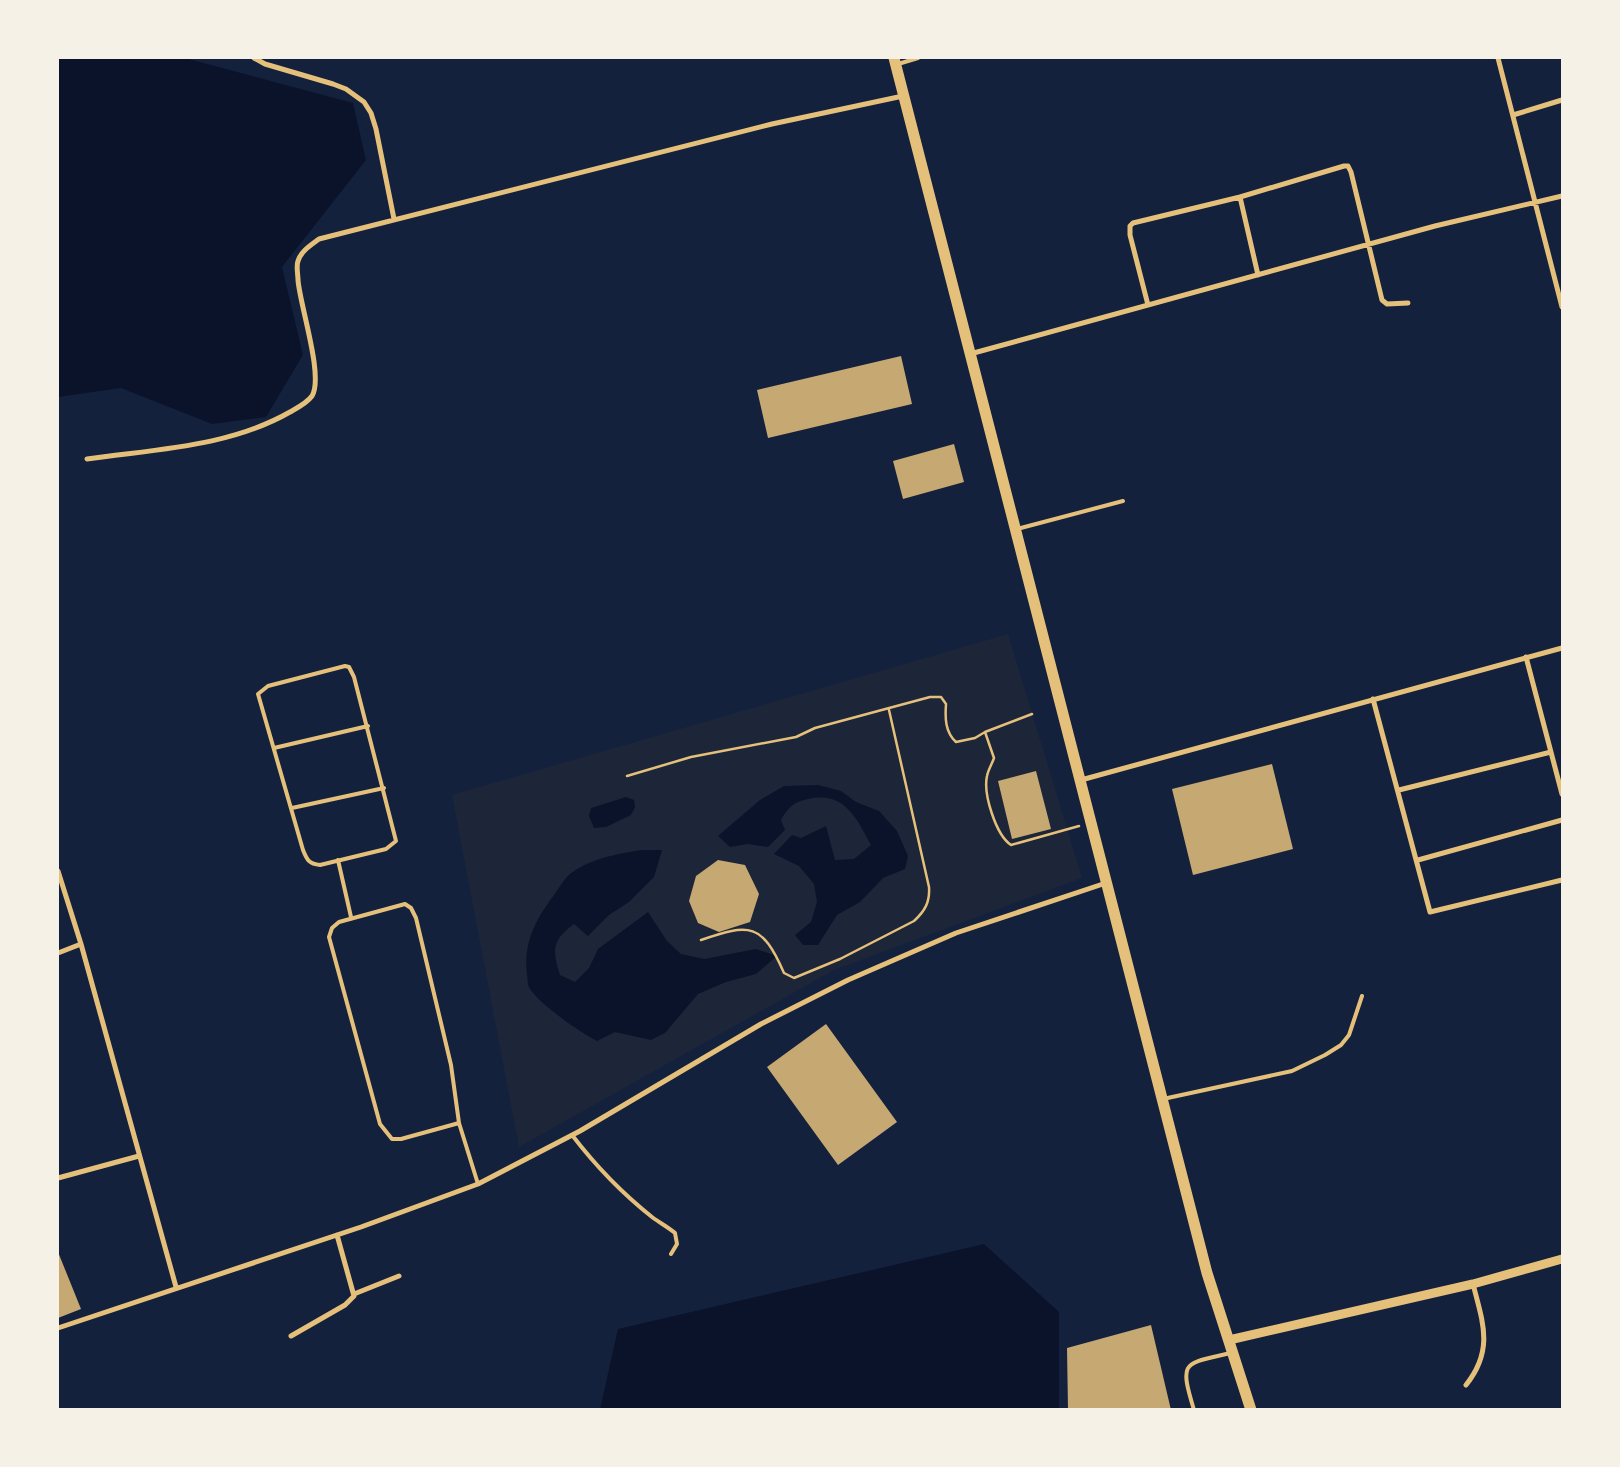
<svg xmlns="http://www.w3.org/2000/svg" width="1620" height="1467" viewBox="0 0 1620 1467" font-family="'DM Sans',sans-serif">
  <rect width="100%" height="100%" fill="#14213d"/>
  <path fill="#1d2539" d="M1008,634L1082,878L834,970L519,1147L452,795Z"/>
  <path fill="#0b132b" d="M58,58H185L353,103L366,160L282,267L303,355L266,417L212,424L121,388L58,397Z
    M818,785L841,791L856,802L879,811L897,831L908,856L905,869L883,878L860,902L837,915L818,945H803L795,935L811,922L817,902L814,884L799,866L774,854L792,835L801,838L826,826L835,860L854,859L871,845C856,817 844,791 808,799C794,802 788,807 781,820L785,830L768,847L748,844L730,847L718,836L760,800L784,786Z
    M626,797L634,800L635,807L631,815L606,827L594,828L589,816L591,808Z
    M642,850H662L654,877L629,902L609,915L588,936L574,924C552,940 552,950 560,975L575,982L589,968L598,949L648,912L667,941L681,954L704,959L756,949L777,956L756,974L726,982L698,994L665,1033L651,1040L615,1032L597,1041C581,1033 536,1002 529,987C527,984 528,979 527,975C523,944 535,920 554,895C559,888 564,879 570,874C591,858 617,854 642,850Z
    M984,1244L1059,1312V1409H600L618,1329Z"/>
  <path fill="#c6a872" d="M901,356L912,404L768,438L757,390Z
    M954,444L964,482L903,499L893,461Z
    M1272,764L1293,849L1193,875L1172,789Z
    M1036,771L1051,829L1012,839L998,781Z
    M718,860L745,865L759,894L750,922L719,932L698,923L689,901L696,876Z
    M826,1024L897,1122L838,1165L767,1067Z
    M58,1252L81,1309L58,1318Z
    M1151,1325L1171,1410H1068L1067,1348Z"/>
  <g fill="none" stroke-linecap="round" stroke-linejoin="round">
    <path stroke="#e5c07b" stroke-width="2.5" d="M1032,714L985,732L994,758C992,764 988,770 987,776C983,794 996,835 1011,845L1079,826
      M627,776L691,757L796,737L815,728L930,697H941L946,704C945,718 945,732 956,742L975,738L985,732
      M701,940C750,923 762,923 784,973L794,978L840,959L914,921C925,911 930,902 929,887L889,710"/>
    <path stroke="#e5c07b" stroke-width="4" d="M898,64L918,58
      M1017,529L1123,501
      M345,666L349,667L354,677L396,841L386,849L320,865C309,864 307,860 303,850L258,694L268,686Z
      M274,748L368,726
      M292,808L384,788
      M338,860L351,917
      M1163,1099L1292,1071L1325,1055L1341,1045L1349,1035L1362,996
      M459,1123L401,1139H392L380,1124L329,937L332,928L339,922L405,904L411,908L416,918L451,1065L459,1123L478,1184
      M572,1135C595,1165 623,1194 652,1217C660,1223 668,1227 675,1233L677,1244L671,1254
      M1194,1410C1179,1360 1183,1364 1231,1353"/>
    <path stroke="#e5c07b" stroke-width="5" d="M254,58L265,64L333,84L346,89L364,102L371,113L376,129L394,219
      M1498,58L1562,307
      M1513,115L1562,100
      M1240,197L1258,275
      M1148,305L1130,235V226L1133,223L1240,197L1344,166H1348L1351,172L1382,300L1387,304L1408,303
      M970,354L1435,226L1562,196
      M87,459C156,449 229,447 290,412C297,408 307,403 312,396C324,376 300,306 298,280C298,274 296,266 298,261C301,251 311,245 319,239L772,124L903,96
      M1526,657L1562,794
      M1373,699L1430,912L1562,880
      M1081,780L1562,648
      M1399,790L1551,752
      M1418,860L1562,820
      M58,871L81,944L176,1287
      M58,953L81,944
      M58,1178L139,1156
      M354,1294L399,1276
      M58,1328L361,1227L478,1184L580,1131L761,1024L848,980L956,933L1106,883
      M291,1336L345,1305L354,1296L337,1235
      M1466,1385C1494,1350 1483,1323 1473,1284"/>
    <path stroke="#e5c07b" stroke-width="9" d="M1229,1340L1473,1284L1562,1259"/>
    <path stroke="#e5c07b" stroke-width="11" d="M894,58L1207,1273L1251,1410"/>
  </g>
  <rect width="1620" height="1467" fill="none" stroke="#f6f1e7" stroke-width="118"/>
</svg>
